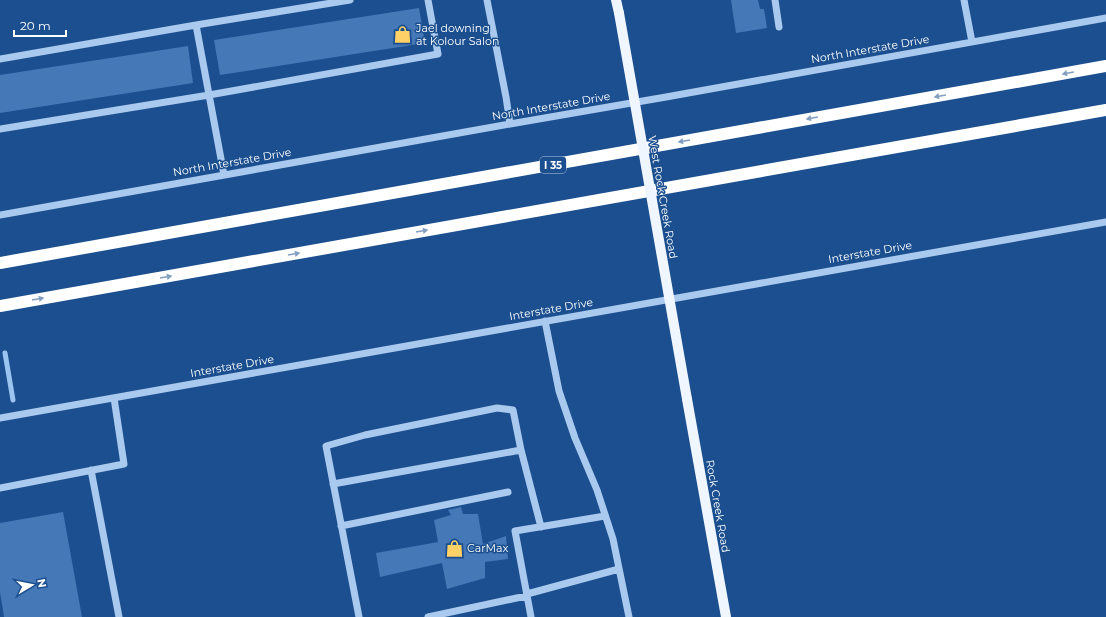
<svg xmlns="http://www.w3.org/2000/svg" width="1106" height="617" viewBox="0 0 1106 617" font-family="Montserrat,sans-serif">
  <rect width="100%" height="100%" fill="#1b4f8f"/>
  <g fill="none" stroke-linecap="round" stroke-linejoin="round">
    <path stroke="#9cc4f0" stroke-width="5" d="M5,353L13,400"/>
  </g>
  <path fill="#4478b7" d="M731,0H758L760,9H764L767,28L736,33Z
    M419,8L425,43L220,75L214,40Z
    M188,46L193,83L0,113V75Z
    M461,507L463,514H478L483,544L506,536L508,559L485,562V578L447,589L442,563L380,577L376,553L438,542L434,520L451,515L448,510Z
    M63,512L82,617H4L0,592V523Z"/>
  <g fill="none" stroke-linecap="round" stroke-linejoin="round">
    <path stroke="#a9c9ee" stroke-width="7" d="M487,0L506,97L510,124
      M775,0L779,27
      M964,0L972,42
      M0,59L196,25
      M0,129L209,95L438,54L428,0
      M224,175L196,25L350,0
      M0,215L510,124L666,97L1106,18
      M545,321L559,391L575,438L597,490L613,539L629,617
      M0,418L1106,222
      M91,470L119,617
      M333,484L521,450
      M0,488L124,464L114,398
      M341,526L508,492
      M359,617L326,446L365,435L497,408L513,410L521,450L541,527
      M428,617L526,596L527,594L619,569
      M531,617L515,531L605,516"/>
    <path stroke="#f0f6ff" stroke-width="10" d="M616,0L619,13
      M687,399L726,617"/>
    <path stroke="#fff" stroke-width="12" d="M0,263L1106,66
      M0,306L1106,110"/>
    <path stroke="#f0f6ff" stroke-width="10" d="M619,13L687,399"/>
  </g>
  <defs><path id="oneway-solid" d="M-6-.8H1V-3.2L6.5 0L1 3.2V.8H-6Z"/></defs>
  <g fill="#829ec1">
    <use href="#oneway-solid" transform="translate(1068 73) rotate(170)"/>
    <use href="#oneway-solid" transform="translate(940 96) rotate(170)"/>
    <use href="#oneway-solid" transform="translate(812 118) rotate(170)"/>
    <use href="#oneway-solid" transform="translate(684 141) rotate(170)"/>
    <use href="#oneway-solid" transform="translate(422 231) rotate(-10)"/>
    <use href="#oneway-solid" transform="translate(294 254) rotate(-10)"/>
    <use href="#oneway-solid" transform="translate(166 277) rotate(-10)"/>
    <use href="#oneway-solid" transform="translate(38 299) rotate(-10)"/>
  </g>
  <defs>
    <symbol id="shop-bare" viewBox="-9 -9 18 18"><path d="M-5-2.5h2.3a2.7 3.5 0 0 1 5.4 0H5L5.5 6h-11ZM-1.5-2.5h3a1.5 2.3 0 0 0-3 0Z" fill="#ffd166" stroke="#1b4f8f" stroke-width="2.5" paint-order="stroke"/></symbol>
  </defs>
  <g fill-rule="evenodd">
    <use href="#shop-bare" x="390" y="22" width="25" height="25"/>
    <use href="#shop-bare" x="442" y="536" width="25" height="25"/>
  </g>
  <g text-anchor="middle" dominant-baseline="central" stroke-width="3" stroke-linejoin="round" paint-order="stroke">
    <rect fill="#1b4f8f" stroke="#bbcadd" stroke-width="1" x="540" y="157" width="26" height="16" rx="3"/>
    <g font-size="10" font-weight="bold" fill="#fff">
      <text x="553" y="165">I 35</text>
    </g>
    <g font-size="11" fill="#fff" stroke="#1b4f8f" text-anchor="start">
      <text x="416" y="28">Jael downing<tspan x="416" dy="13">at Kolour Salon</tspan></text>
      <text x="467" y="548">CarMax</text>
    </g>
    <g font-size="11" fill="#fff" stroke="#1b4f8f">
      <text transform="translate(870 49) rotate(-10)">North Interstate Drive</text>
      <text transform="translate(551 106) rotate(-10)">North Interstate Drive</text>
      <text transform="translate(232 162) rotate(-10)">North Interstate Drive</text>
      <text transform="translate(663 197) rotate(80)">West Rock Creek Road</text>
      <text transform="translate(870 252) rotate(-10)">Interstate Drive</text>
      <text transform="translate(551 309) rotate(-10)">Interstate Drive</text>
      <text transform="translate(232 366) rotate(-10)">Interstate Drive</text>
      <text transform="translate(718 506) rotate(80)">Rock Creek Road</text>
    </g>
  </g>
  <g transform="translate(32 585) rotate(80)" stroke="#1b4f8f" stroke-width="3" paint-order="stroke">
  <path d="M0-3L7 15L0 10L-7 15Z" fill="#ffffff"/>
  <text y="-6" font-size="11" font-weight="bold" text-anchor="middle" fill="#ffffff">N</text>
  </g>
  <path d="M14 30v6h52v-6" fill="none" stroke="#ffffff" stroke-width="2"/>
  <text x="20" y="30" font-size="12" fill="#ffffff" stroke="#1b4f8f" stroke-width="3" paint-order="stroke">20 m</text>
</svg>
